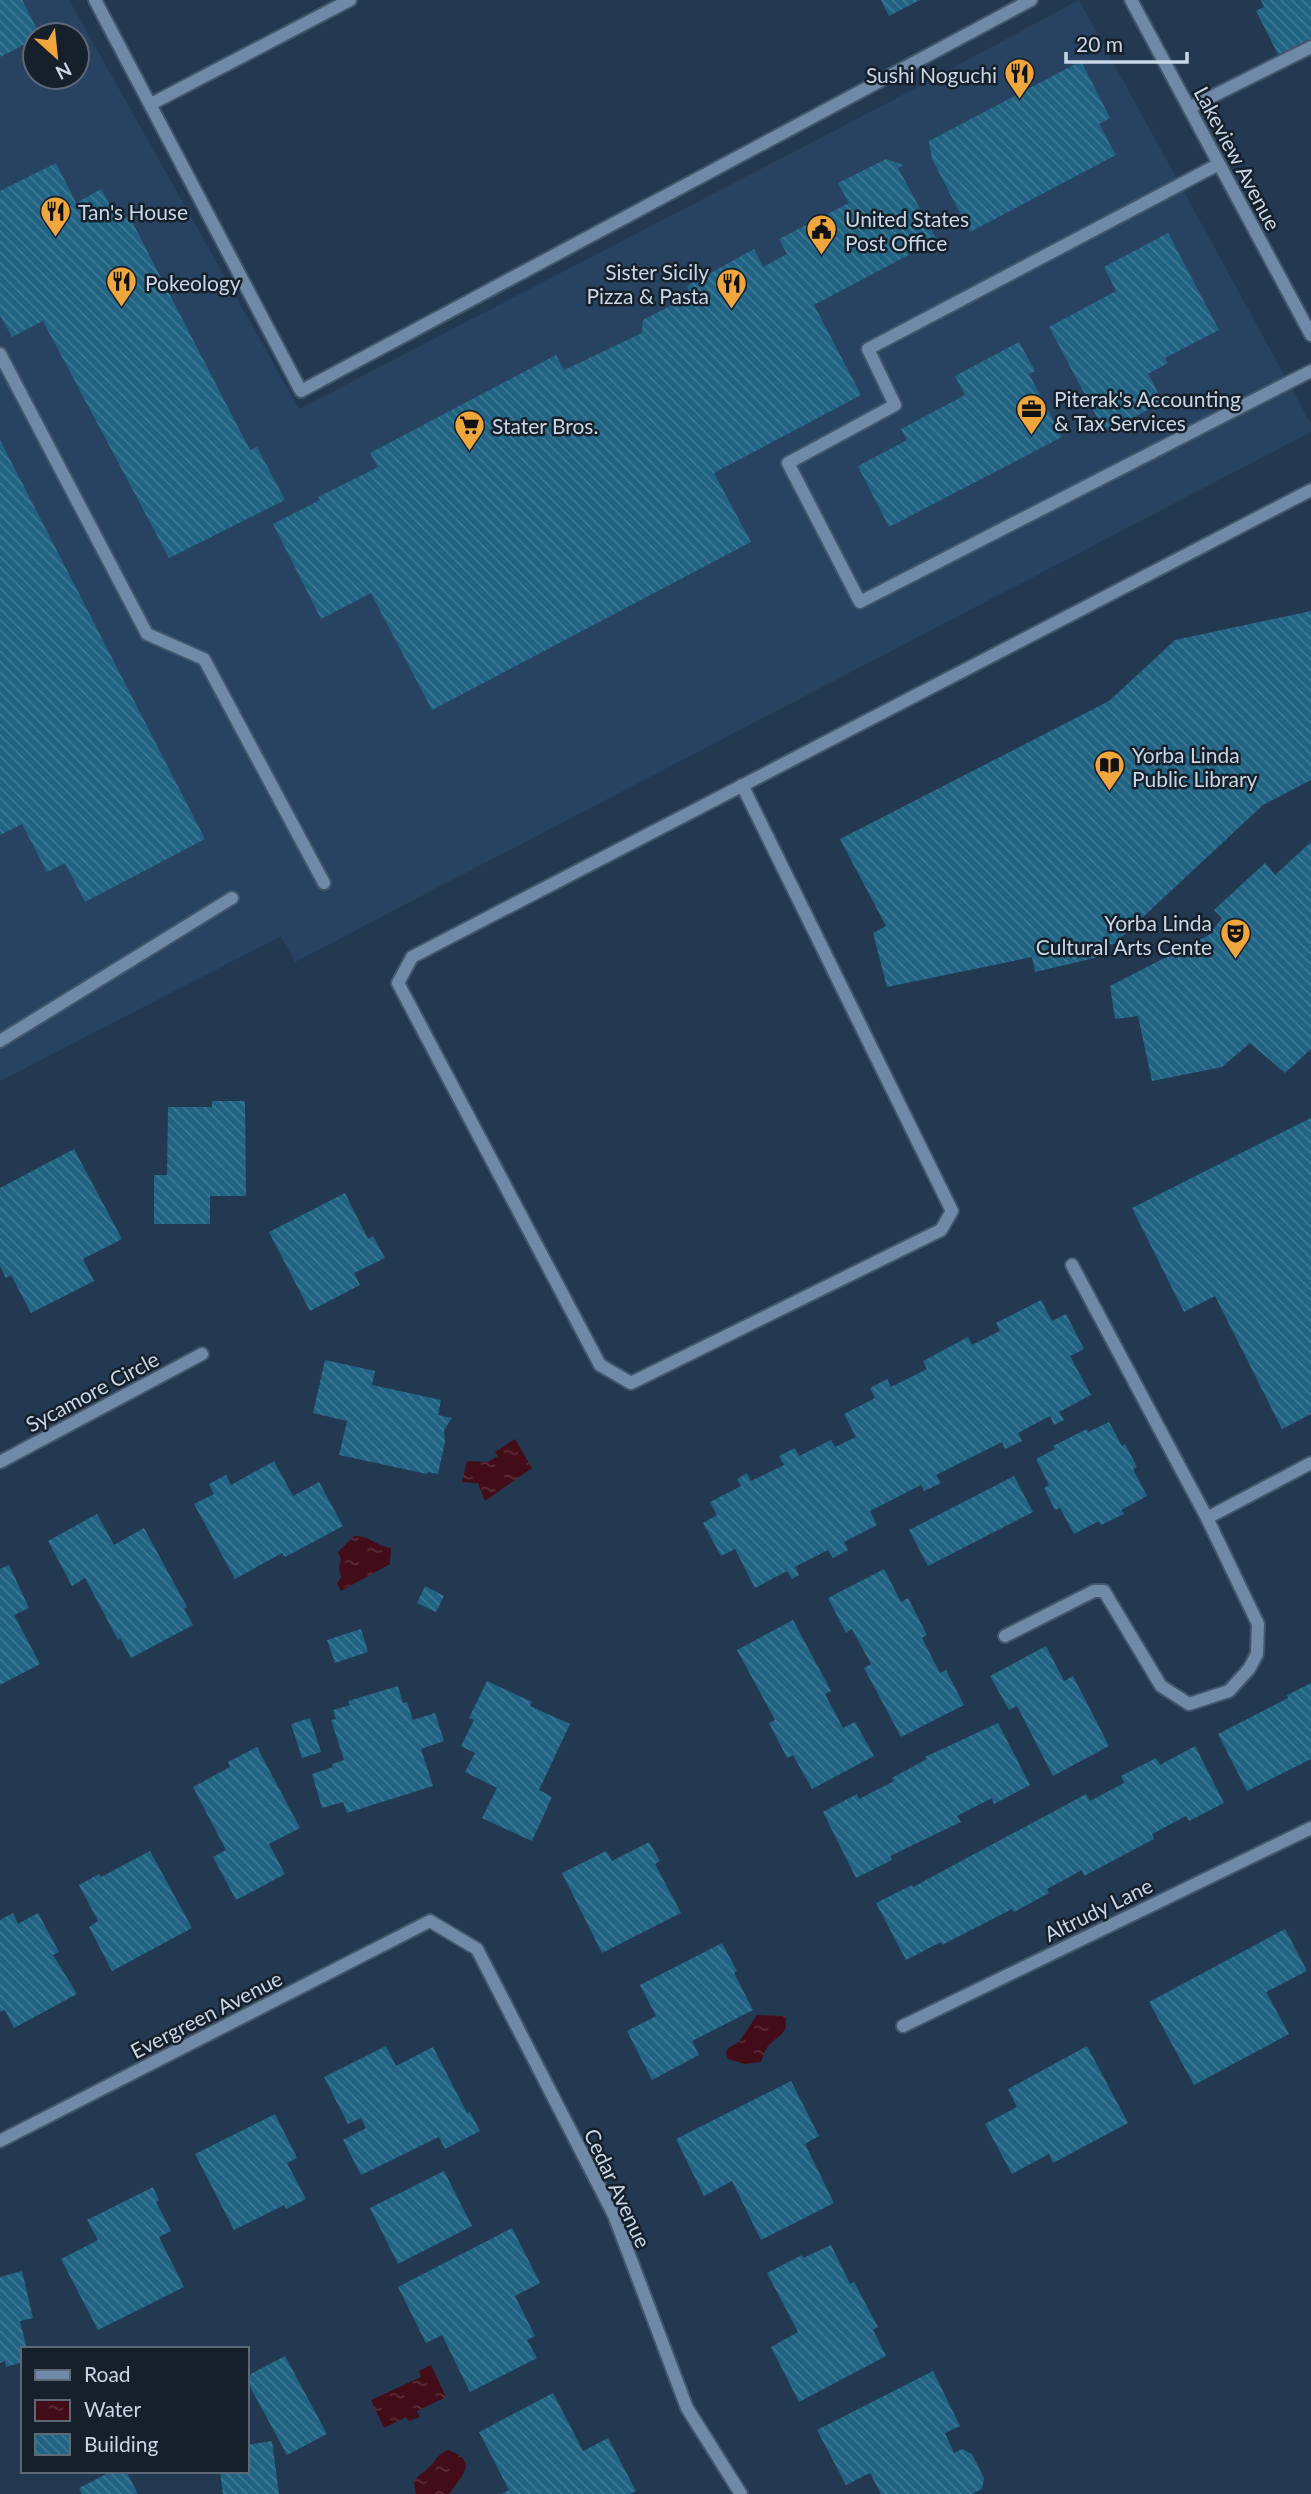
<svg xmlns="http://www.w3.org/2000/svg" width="1311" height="2494" viewBox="0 0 1311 2494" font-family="Lato,sans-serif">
  <defs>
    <pattern id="water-ripples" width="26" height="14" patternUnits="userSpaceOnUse" patternTransform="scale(1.75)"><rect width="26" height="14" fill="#420c18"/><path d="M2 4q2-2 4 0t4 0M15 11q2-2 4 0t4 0" fill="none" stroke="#5c2f3a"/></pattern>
    <pattern id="building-back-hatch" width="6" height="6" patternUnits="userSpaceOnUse" patternTransform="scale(1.75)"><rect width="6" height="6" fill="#206382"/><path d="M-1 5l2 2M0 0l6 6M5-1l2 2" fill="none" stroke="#3f7994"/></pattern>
  </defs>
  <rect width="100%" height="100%" fill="#233952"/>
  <path fill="#284361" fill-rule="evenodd" d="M0,0H69L299,409L880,107L1079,0L1311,424V432L295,962L281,936L0,1081ZM35,35H77V77H35Z"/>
  <path fill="url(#water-ripples)" d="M515,1439L532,1468L485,1501L478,1483L462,1482L467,1461L488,1462L498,1456L495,1452Z
    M354,1536C369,1535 376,1546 391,1548L390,1564L341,1591L337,1584L341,1577L339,1568L341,1559L338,1552Z
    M757,2015L785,2016C789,2034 780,2034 769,2045C765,2050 763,2056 761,2062L745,2064L728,2059L726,2053L728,2048L739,2042Z
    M431,2365L446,2397L417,2411L420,2417L409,2421L406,2417L384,2428L371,2400L421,2377L419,2371Z
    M448,2450C480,2461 461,2477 449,2494H416L414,2481C418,2475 422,2474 427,2469C437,2462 433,2457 448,2450Z"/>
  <path fill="url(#building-back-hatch)" d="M0,0H22L40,35H35V39L0,57Z
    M881,0H920L889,16Z
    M1261,0H1311V40L1279,56L1256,11L1264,7Z
    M1081,61L1110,118L1099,124L1116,155L970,232L932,159L929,141Z
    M886,159L903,165L898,168L937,240L814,305L861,395L714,473L751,542L432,710L371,593L321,619L273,524L320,500L318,497L378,467L370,453L556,355L564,370L642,333L643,320L692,295L687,286L754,249L763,267L787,254L779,239L849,203L838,183Z
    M56,163L76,203L101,189L119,221L129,216L250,450L257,447L285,500L169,558L43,321L12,337L0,315V191Z
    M1168,233L1219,330L1165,358L1168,363L1148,374L1163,402L1105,432L1049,327L1116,291L1104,267Z
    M1019,342L1035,371L1029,374L1062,437L889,527L858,466L907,440L901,429L965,395L955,376Z
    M0,440L205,839L85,902L65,863L47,872L22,824L0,835Z
    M1311,611V780L1263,805L1114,944L1102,945L1103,956L1035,972L1032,957L887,987L873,933L886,926L840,839L1109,701L1175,640Z
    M1311,842V1049L1285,1073L1250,1043L1222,1067L1152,1081L1138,1016L1115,1019L1110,986L1209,935L1222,918L1214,910L1265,863L1275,875Z
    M212,1101H245L246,1196H210V1224H154V1175H167L168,1107H212Z
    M1311,1118V1414L1282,1429L1215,1296L1184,1312L1132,1208Z
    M74,1149L122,1239L83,1259L94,1281L31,1313L11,1275L6,1278L0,1266V1188Z
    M345,1193L368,1239L373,1236L385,1258L354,1273L360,1285L310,1311L269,1232Z
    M1041,1300L1052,1321L1066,1314L1084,1349L1070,1356L1091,1395L1059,1412L1064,1420L1054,1425L1050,1416L1018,1433L1022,1441L1005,1449L1002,1442L936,1475L941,1483L924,1491L921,1485L870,1511L877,1525L844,1542L848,1550L833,1558L828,1550L795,1567L799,1575L792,1579L787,1571L755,1588L735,1549L721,1556L703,1523L717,1515L710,1502L741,1486L737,1479L747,1473L751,1481L784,1465L779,1456L795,1448L799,1456L831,1440L835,1447L856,1437L844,1414L875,1398L870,1388L887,1379L891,1387L927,1369L923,1361L968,1337L972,1345L1000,1331L996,1323Z
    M325,1360L375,1371L372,1385L441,1400L438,1415L452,1418L444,1430L445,1442L438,1474L428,1472L427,1474L339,1455L347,1421L313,1413Z
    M1109,1422L1122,1446L1125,1444L1137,1467L1133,1469L1147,1496L1121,1510L1124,1514L1101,1525L1099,1521L1074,1534L1060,1508L1055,1510L1044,1488L1049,1485L1036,1459L1055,1449L1053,1446L1087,1429L1088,1432Z
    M274,1461L293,1496L319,1482L343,1526L285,1557L282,1553L235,1579L194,1504L214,1494L209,1484L226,1475L231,1485Z
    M1014,1476L1033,1512L928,1566L909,1530Z
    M97,1514L114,1545L144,1528L187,1607L184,1609L193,1625L131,1658L120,1638L118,1640L85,1578L72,1586L48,1541Z
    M9,1565L29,1608L14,1615L40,1664L0,1685V1569Z
    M884,1569L901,1602L908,1598L927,1635L922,1638L940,1673L946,1670L964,1705L901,1737L864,1668L871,1664L852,1629L846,1633L828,1598Z
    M425,1586L444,1596L436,1612L417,1603Z
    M793,1620L831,1691L825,1694L843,1728L855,1722L874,1756L812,1789L793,1755L787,1758L769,1723L775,1720L737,1650Z
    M361,1629L368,1652L335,1663L327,1640Z
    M1046,1646L1064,1681L1073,1676L1109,1746L1053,1776L1017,1706L1009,1710L990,1676Z
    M487,1681L532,1702L530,1706L570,1724L539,1790L552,1797L532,1841L482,1818L497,1788L465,1772L475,1753L461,1746L474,1720L469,1718Z
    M1311,1683V1759L1247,1791L1218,1734L1288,1698L1287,1695Z
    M398,1686L403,1703L407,1702L413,1720L435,1713L444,1741L421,1749L433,1786L347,1813L343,1802L322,1808L312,1774L333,1767L332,1764L344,1760L331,1720L336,1719L333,1710L350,1705L348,1701Z
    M310,1718L321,1752L302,1758L291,1724Z
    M998,1723L1030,1785L994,1804L992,1798L957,1816L961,1822L890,1856L892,1860L856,1878L823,1812L857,1794L859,1799L894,1781L892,1778L927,1759L925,1757Z
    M1195,1746L1224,1803L1189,1821L1186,1816L1152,1834L1154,1839L1084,1876L1082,1870L1047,1889L1049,1893L1014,1912L1012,1909L942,1945L941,1942L906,1960L876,1903L912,1885L913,1887L1086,1794L1090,1801L1124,1783L1121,1776L1156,1758L1160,1765Z
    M257,1747L300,1828L269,1844L285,1874L236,1900L213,1857L226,1850L193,1787L230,1767L228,1762Z
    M649,1842L660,1861L655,1864L681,1913L602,1953L562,1873L606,1851L612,1861Z
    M150,1851L192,1928L112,1971L89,1927L98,1921L79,1885L99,1874L101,1877Z
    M13,1913L18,1924L38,1913L59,1952L53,1955L77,1994L14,2028L5,2010L0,2012V1920Z
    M1285,1929L1307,1971L1266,1992L1289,2034L1194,2085L1149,2002Z
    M722,1943L737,1971L734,1973L753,2010L692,2041L699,2055L652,2080L627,2031L656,2016L640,1985Z
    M386,2046L396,2066L433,2047L467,2113L470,2112L480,2131L445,2149L439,2137L361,2175L343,2140L366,2128L361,2118L348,2124L324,2077Z
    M1087,2046L1128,2123L1053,2163L1049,2154L1012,2174L985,2124L1017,2107L1008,2089Z
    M791,2081L819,2136L805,2144L834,2203L761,2240L732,2181L704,2196L676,2139Z
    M275,2114L297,2158L287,2163L306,2199L286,2209L284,2205L234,2230L195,2154Z
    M444,2171L472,2226L398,2264L370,2208Z
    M153,2187L159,2200L156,2202L171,2231L159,2237L184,2287L98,2330L61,2259L98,2240L87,2220Z
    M512,2228L540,2283L515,2296L535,2336L527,2340L537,2358L470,2392L442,2335L426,2343L398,2287Z
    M831,2245L850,2284L854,2282L878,2327L873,2330L886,2356L799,2402L771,2347L798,2332L767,2273L802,2255L803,2258Z
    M22,2271L33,2318L20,2321L27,2349H23V2362L6,2367L5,2361L0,2363V2277Z
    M285,2356L327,2434L287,2455L247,2381V2376Z
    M933,2371L960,2426L945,2433L954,2453L962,2449L972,2454L984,2478L982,2489L972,2494H881L870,2473L846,2485L817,2430Z
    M553,2393L583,2451L608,2438L636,2491L630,2494H501L509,2490L479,2432Z
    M272,2441L279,2494H223L220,2471H247V2445Z
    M112,2471H126L138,2494H82L79,2488Z"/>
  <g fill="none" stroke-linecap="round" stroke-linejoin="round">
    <defs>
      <path id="minor" d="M95,0L301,391L1031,0
        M1131,0L1311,335
        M151,104L350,0
        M1189,108L1311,47
        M1219,164L868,349L895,405L788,463L860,602L1311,371
        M0,354L147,634L204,659L324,883
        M742,785L952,1211L941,1230L631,1383L600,1365L398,983L412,957L1311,490
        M0,1041L232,898
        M1072,1265L1207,1518
        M0,1462L202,1354
        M1005,1636L1094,1591H1104L1161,1686L1189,1704L1229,1691L1249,1669L1257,1654L1258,1624L1207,1518L1311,1463
        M903,2026L1311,1828
        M0,2141L430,1921L477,1949L614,2215L687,2408L741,2494"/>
    </defs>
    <use href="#minor" stroke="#43576c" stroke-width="16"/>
    <use href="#minor" stroke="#7089a6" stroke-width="12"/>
  </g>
  <defs>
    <symbol id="restaurant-pin" viewBox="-11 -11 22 30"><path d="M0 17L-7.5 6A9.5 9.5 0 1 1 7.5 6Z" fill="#efa73d" stroke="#16202b"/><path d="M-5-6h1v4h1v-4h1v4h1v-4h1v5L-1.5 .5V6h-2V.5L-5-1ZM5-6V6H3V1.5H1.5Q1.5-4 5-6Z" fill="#111"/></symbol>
    <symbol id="civic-pin" viewBox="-11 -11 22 30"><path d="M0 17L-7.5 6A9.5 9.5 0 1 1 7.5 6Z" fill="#efa73d" stroke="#16202b"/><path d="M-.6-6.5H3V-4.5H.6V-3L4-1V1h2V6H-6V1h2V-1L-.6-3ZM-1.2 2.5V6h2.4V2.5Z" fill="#111"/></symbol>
    <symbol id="office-pin" viewBox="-11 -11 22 30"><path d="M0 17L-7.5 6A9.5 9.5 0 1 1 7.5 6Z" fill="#efa73d" stroke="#16202b"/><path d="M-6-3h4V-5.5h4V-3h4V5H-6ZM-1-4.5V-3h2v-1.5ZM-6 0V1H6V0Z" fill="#111"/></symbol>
    <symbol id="supermarket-pin" viewBox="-11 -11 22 30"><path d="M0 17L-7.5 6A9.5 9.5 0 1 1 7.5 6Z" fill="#efa73d" stroke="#16202b"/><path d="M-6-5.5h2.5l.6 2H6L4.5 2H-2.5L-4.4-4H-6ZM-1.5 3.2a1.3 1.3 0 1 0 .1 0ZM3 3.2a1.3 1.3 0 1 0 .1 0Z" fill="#111"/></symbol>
    <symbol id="library-pin" viewBox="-11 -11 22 30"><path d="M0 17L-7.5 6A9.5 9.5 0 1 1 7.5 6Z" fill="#efa73d" stroke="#16202b"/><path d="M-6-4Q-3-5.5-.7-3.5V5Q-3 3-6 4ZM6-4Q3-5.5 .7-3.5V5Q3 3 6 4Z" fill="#111"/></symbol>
    <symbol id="theatre-pin" viewBox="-11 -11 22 30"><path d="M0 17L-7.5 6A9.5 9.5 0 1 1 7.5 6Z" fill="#efa73d" stroke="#16202b"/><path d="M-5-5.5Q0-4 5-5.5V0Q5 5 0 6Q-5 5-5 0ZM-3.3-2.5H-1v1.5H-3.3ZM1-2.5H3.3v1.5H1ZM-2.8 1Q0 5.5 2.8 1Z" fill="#111"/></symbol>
  </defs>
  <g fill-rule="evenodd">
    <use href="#restaurant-pin" x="1002" y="56" width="35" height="47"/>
    <use href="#restaurant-pin" x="38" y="194" width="35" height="47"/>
    <use href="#civic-pin" x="804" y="212" width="35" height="47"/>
    <use href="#restaurant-pin" x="104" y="264" width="35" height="47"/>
    <use href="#restaurant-pin" x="714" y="266" width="35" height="47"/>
    <use href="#office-pin" x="1014" y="392" width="35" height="47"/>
    <use href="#supermarket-pin" x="452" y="408" width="35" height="47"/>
    <use href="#library-pin" x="1092" y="748" width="35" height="47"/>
    <use href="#theatre-pin" x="1218" y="916" width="35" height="47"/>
  </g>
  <g text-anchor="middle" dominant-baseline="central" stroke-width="5" stroke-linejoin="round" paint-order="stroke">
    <g font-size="21" fill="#c8d6e6" stroke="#16202b" text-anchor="start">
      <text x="997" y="74" text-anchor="end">Sushi Noguchi</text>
      <text x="78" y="211">Tan's House</text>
      <text x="845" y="218">United States<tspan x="845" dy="24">Post Office</tspan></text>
      <text x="709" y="271" text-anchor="end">Sister Sicily<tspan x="709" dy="24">Pizza &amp; Pasta</tspan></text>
      <text x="145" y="282">Pokeology</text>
      <text x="1054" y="398">Piterak's Accounting<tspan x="1054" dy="24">&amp; Tax Services</tspan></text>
      <text x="492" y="425">Stater Bros.</text>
      <text x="1132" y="754">Yorba Linda<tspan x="1132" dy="24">Public Library</tspan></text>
      <text x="1212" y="922" text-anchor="end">Yorba Linda<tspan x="1212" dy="24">Cultural Arts Cente</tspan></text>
    </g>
    <g font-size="21" fill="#c8d6e6" stroke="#16202b">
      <text transform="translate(1238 158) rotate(62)">Lakeview Avenue</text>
      <text transform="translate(92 1391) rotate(-28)">Sycamore Circle</text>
      <text transform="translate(1098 1909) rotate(-26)">Altrudy Lane</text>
      <text transform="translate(206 2014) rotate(-27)">Evergreen Avenue</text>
      <text transform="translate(618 2188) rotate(65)">Cedar Avenue</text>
    </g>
  </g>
  <rect x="21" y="2347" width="228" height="126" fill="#16202b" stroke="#5d6976" stroke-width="2"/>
  <rect x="35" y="2370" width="35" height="10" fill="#7089a6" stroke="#5d6976" stroke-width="2"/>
  <text x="84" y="2382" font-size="21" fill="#c8d6e6">Road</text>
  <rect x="35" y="2400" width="35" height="21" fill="url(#water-ripples)" stroke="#5d6976" stroke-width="2"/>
  <text x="84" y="2417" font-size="21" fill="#c8d6e6">Water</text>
  <rect x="35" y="2434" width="35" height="21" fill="url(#building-back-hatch)" stroke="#5d6976" stroke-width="2"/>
  <text x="84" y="2452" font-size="21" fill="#c8d6e6">Building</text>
  <g transform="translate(56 56) rotate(153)"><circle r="33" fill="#16202b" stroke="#5d6976" stroke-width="2"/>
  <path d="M0-5L12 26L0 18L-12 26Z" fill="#efa73d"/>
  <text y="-10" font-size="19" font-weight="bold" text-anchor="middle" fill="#c8d6e6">N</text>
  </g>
  <path d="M1066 52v10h121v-10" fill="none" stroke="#c8d6e6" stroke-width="3.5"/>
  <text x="1076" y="52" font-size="21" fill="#c8d6e6" stroke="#16202b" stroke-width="5" paint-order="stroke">20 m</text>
</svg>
